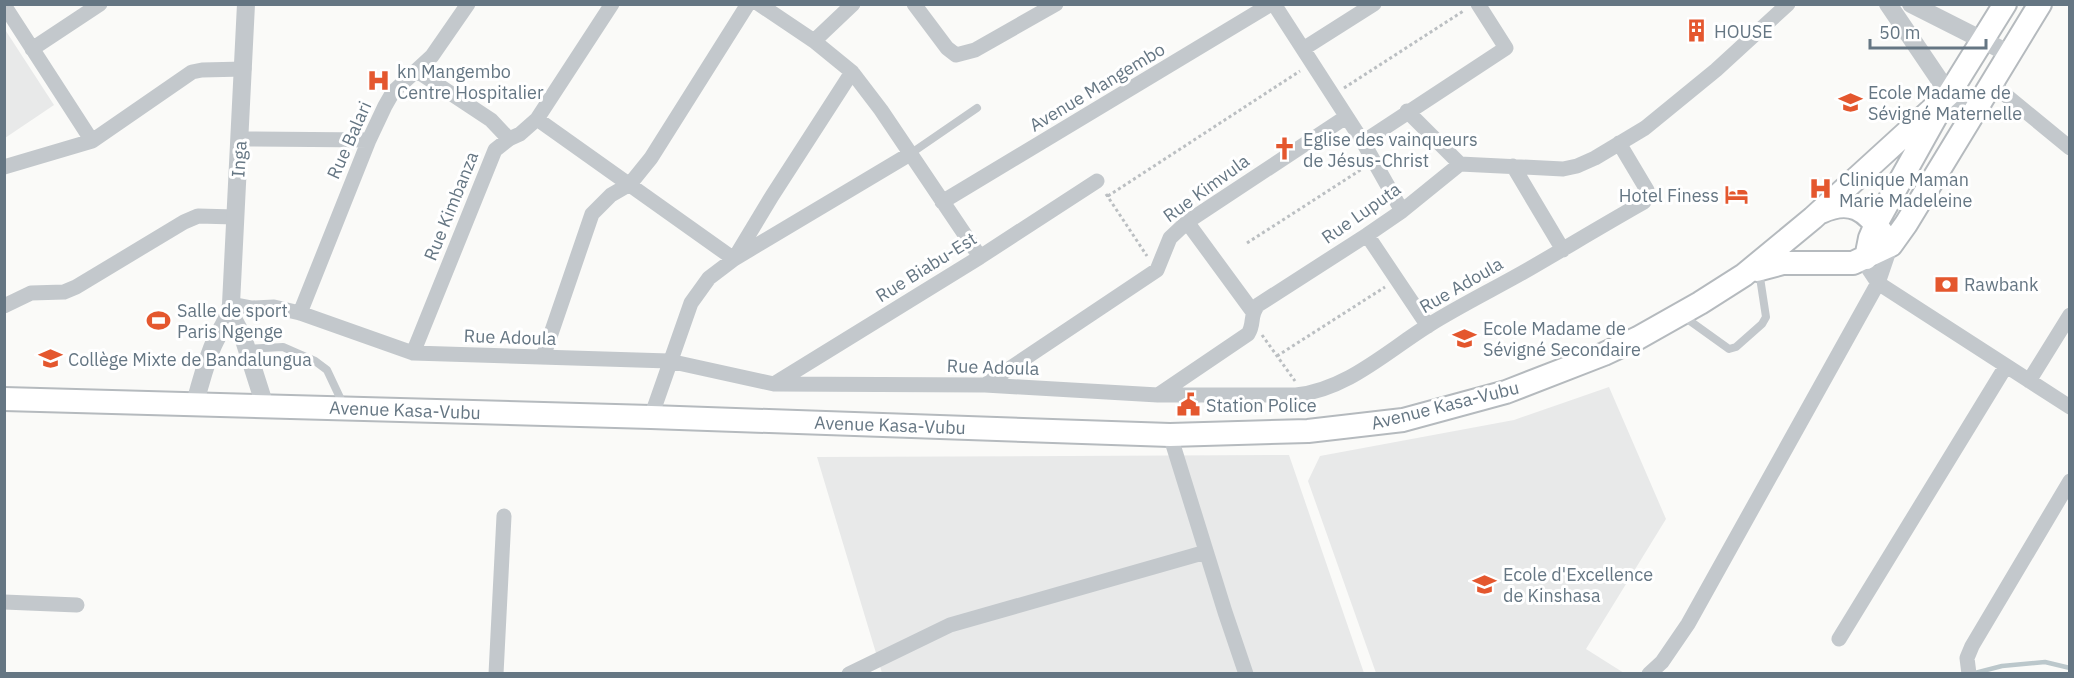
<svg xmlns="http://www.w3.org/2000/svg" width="2074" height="678" viewBox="0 0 2074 678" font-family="'IBM Plex Sans',sans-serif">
  <rect width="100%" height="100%" fill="#fafaf8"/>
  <path fill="#e8e9e9" d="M4,28L54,105L5,138H4Z
    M1609,387L1666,519L1586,649L1624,673H1376L1308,481L1320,456L1514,420Z
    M1289,455L1364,673H882L817,457Z"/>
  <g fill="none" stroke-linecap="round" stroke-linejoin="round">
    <path stroke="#bbc7cb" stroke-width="4.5" d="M1971,674L2002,666L2045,662L2070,668"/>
    <defs>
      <path id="primary" d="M1821,212C1851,198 1866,210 1883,234
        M1866,258L1870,238L1876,224L1939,111
        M1757,270L1783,263H1853L1891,245L1906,224L2040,4
        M4,399L651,417L1170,435L1308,431L1403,420L1506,392L1604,354L1638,338L1700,303L1744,275L1813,218L1949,94L2005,4"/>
    </defs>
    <use href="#primary" stroke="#b5babe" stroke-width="26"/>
    <path stroke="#bbbfc2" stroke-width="3" stroke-dasharray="3 3" stroke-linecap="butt" d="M1344,88L1465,10
      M1106,194L1147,256
      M1108,196L1300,71
      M1247,243L1362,169
      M1262,335L1295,381
      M1277,356L1385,287"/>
    <path stroke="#c3c8cc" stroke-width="8" d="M910,154L977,108
      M1683,316L1729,349L1736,347L1762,324L1766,317L1759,271
      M247,349L283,347L315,361L327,370L343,404"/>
    <path stroke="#c3c8cc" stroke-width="15" d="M759,4L814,41L852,72L881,110L980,257
      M914,4L947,48L956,55L975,50L1056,4
      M1274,4L1363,142L1402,211
      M4,5L92,141
      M814,41L853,4
      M32,49L100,4
      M1303,49L1374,4
      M417,71L491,120L509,139
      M1991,83L2070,148
      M1407,111L1460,164
      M537,119L734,259L910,154
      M241,139L369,140
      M1363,142L1506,48L1478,4
      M1513,166L1563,250
      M4,167L92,141L192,72L202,70L244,69
      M942,202L1271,4
      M1187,222L1253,312
      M1367,235L1428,326
      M1866,258L1868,268L1878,283L1891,245
      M231,304L252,308L274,307L300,313L413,353L669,361L774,384L985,385L1158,395H1296C1348,389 1387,351 1429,325C1461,305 1496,288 1529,269C1567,247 1605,224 1644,202L1647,196V190L1619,143
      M4,306L31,293L64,292L76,287L184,222L198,216L235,217
      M300,313L369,140L385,106L393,92L432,56L468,4
      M413,353L495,150L509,139L520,134L537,119L612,4
      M543,357L592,214L611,195L630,184L651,158L748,4
      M2029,381L2070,315
      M774,384L980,257L1097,181
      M985,385L1157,270L1170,238L1187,222L1346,117
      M1158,395L1248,334C1255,323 1249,316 1258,305L1367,235L1402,211L1460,164L1563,169L1577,166L1595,158L1645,128L1716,70L1788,4
      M651,417L691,303L709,278L734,259L772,196L852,72
      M1170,435L1225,612L1246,674
      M4,602L77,605
      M1839,639L2006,366
      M496,674L504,516
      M849,674L950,625L1206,552
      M1649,674L1662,662L1688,624L1878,283L2070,407
      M1969,674L1967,658L1972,646L2070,481"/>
    <path stroke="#c3c8cc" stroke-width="18" d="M1888,4L1949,94L1975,110
      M1911,4L2010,54
      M230,313L243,337L265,406
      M195,403C200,384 205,366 212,348C218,333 229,320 231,304L246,4"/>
    <use href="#primary" stroke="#fff" stroke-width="22"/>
  </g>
  <defs>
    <symbol id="building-bare" viewBox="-9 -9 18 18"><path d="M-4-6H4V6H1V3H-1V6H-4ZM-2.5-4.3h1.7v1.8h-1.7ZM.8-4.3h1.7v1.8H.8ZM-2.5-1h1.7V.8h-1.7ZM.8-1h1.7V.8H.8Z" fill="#e4572e" stroke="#fff" stroke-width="2.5" paint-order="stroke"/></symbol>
    <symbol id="hospital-bare" viewBox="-9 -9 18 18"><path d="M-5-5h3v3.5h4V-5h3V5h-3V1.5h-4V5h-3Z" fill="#e4572e" stroke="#fff" stroke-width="2.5" paint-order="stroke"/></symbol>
    <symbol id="school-bare" viewBox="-9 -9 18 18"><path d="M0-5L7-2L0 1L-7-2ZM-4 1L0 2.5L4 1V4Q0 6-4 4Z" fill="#e4572e" stroke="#fff" stroke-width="2.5" paint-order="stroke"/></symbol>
    <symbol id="church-bare" viewBox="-9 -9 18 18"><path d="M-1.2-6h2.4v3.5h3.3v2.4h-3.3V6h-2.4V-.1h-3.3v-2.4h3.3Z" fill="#e4572e" stroke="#fff" stroke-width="2.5" paint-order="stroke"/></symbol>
    <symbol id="hotel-bare" viewBox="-9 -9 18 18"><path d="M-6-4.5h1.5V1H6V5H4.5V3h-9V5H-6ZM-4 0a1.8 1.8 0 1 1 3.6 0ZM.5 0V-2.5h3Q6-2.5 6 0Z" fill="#e4572e" stroke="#fff" stroke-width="2.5" paint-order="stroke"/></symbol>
    <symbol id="bank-bare" viewBox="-9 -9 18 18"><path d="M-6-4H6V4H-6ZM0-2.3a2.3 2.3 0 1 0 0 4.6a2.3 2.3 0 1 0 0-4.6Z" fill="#e4572e" stroke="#fff" stroke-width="2.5" paint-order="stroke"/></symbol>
    <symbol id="stadium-bare" viewBox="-9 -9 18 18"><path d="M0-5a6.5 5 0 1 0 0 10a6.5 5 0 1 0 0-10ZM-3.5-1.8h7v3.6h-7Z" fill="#e4572e" stroke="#fff" stroke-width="2.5" paint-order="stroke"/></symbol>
    <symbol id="civic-bare" viewBox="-9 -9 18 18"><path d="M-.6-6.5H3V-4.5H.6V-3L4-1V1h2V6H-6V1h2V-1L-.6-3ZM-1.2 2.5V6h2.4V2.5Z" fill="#e4572e" stroke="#fff" stroke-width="2.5" paint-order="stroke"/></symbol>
  </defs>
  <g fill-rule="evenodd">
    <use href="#building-bare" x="1680" y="14" width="33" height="33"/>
    <use href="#hospital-bare" x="362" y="64" width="33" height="33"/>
    <use href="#school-bare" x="1834" y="86" width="33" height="33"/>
    <use href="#church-bare" x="1268" y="132" width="33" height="33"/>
    <use href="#hospital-bare" x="1804" y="172" width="33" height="33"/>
    <use href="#hotel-bare" x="1720" y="178" width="33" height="33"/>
    <use href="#bank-bare" x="1930" y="268" width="33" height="33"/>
    <use href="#stadium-bare" x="142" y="304" width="33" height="33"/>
    <use href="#school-bare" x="1448" y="322" width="33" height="33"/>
    <use href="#school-bare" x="34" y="342" width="33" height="33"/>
    <use href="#civic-bare" x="1172" y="388" width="33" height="33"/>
    <use href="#school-bare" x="1468" y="568" width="33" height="33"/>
  </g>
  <g text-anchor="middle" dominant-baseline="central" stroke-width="6" stroke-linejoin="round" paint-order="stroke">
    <g font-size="18" fill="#657683" stroke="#fff" text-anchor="start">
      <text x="1714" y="31">HOUSE</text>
      <text x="397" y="71">kn Mangembo<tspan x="397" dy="21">Centre Hospitalier</tspan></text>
      <text x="1868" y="92">Ecole Madame de<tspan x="1868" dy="21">Sévigné Maternelle</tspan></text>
      <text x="1303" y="139">Eglise des vainqueurs<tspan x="1303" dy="21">de Jésus-Christ</tspan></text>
      <text x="1839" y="179">Clinique Maman<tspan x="1839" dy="21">Marie Madeleine</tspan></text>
      <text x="1719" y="195" text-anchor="end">Hotel Finess</text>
      <text x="1964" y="284">Rawbank</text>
      <text x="177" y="310">Salle de sport<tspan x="177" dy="21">Paris Ngenge</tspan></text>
      <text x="1483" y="328">Ecole Madame de<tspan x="1483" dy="21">Sévigné Secondaire</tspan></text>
      <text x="68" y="359">Collège Mixte de Bandalungua</text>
      <text x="1206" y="405">Station Police</text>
      <text x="1503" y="574">Ecole d'Excellence<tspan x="1503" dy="21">de Kinshasa</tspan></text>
    </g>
    <g font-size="18" fill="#657683" stroke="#fff">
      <text transform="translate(1097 87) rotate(-31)">Avenue Mangembo</text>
      <text transform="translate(349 140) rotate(-66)">Rue Balari</text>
      <text transform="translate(239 159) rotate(-86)">Inga</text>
      <text transform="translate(1206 188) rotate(-36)">Rue Kimvula</text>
      <text transform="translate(451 206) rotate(-68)">Rue Kimbanza</text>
      <text transform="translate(1361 213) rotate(-35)">Rue Luputa</text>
      <text transform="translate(926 267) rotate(-32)">Rue Biabu-Est</text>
      <text transform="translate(1461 285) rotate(-30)">Rue Adoula</text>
      <text transform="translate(510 337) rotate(2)">Rue Adoula</text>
      <text transform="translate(993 367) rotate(2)">Rue Adoula</text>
      <text transform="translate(1445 405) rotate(-14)">Avenue Kasa-Vubu</text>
      <text transform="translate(405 410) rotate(2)">Avenue Kasa-Vubu</text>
      <text transform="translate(890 425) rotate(2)">Avenue Kasa-Vubu</text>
    </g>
  </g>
  <rect width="2074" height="678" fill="none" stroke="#657683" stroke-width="12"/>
  <path d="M1870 39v9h116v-9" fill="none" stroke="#657683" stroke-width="3"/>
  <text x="1879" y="39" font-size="18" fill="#657683" stroke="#ffffff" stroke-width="4.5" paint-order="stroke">50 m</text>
</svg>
